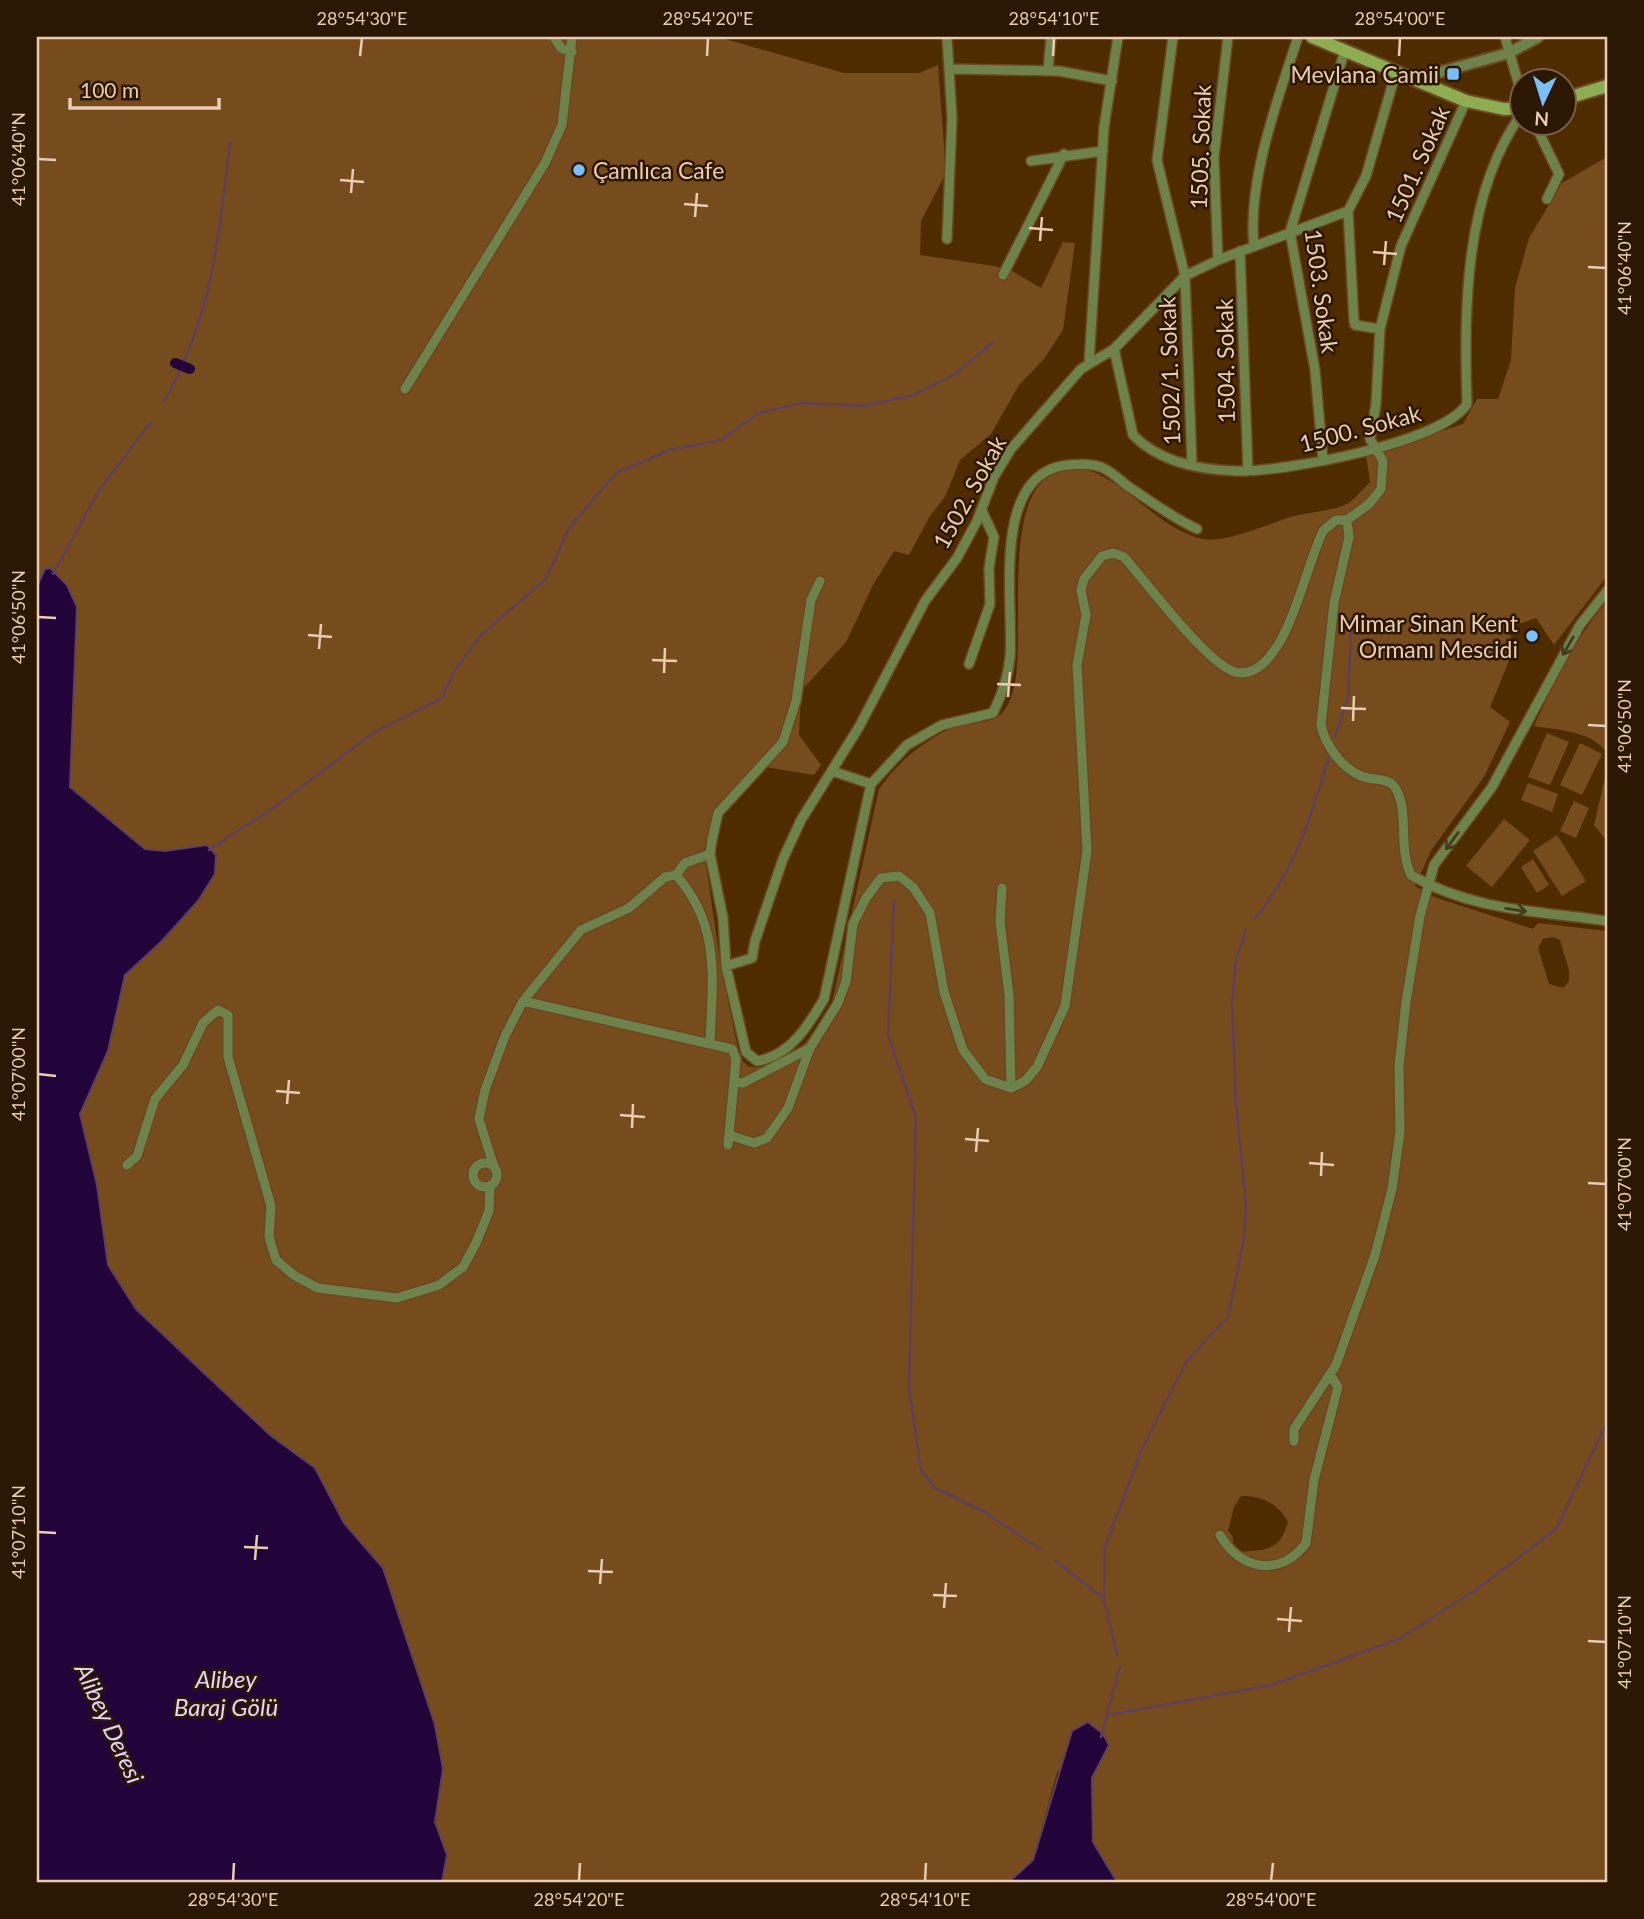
<svg xmlns="http://www.w3.org/2000/svg" width="1644" height="1919" viewBox="0 0 1644 1919" font-family="Lato,sans-serif">
  <rect width="100%" height="100%" fill="#4f2b00"/>
  <path fill="#774c1d" fill-rule="evenodd" d="M37,37H718L844,73H919L938,65L946,173L921,221L920,255L994,266L1012,271L1041,288L1063,242L1075,243L1063,330L1044,359L1019,385L991,434L960,460L945,497L930,516L909,555L894,551L873,585L846,642L801,691L799,735L821,765L814,775L759,766L715,809L704,850L721,968L740,1058L749,1067C790,1071 814,1035 832,1003L879,789C897,763 919,745 947,730C977,715 1001,734 1013,691C1028,642 999,497 1054,474C1061,471 1078,467 1085,469C1129,482 1157,529 1203,539C1222,544 1270,524 1290,517C1305,513 1336,510 1347,504C1355,499 1363,489 1370,482L1366,455L1463,424L1477,399H1498L1511,360L1515,288L1529,238L1562,183L1607,157V576L1554,645L1536,618L1507,628L1515,646L1490,707L1510,722L1484,777L1432,849L1415,886L1434,897L1533,929L1538,923L1607,931V1882H1117L1093,1842L1092,1778L1108,1745L1057,1772L1033,1860L1009,1882H442L447,1855L435,1822L443,1769L435,1725L383,1568L344,1523L315,1468L270,1435L136,1309L108,1265L97,1185L80,1114L108,1051L125,975L161,942L198,901L165,851L145,849L70,786L77,607L45,569L37,586ZM1553,937L1560,940L1569,970V981L1563,988L1549,984L1538,948L1543,939ZM1241,1496C1261,1495 1279,1504 1288,1522C1279,1553 1264,1549 1241,1552L1233,1547V1537L1228,1531L1234,1507Z
    M1607,602V753C1593,731 1557,730 1534,726C1555,682 1575,638 1607,602Z
    M1547,733L1569,742L1550,785L1528,777Z
    M1580,743L1602,754L1582,795L1560,785Z
    M1607,769V841L1594,825Z
    M1528,783L1558,794L1552,812L1521,800Z
    M1574,801L1589,808L1576,838L1560,831Z
    M1504,819L1530,840L1492,887L1466,866Z
    M1557,835L1586,881L1562,896L1533,851Z
    M1533,859L1549,885L1537,893L1521,867Z"/>
  <path fill="#23043a" stroke="#5e405e" stroke-width="2" d="M50,568L67,585L77,607L70,787L145,849L165,851L207,845L216,855L215,874L198,901L161,942L125,975L108,1051L80,1114L97,1185L108,1265L136,1309L270,1435L315,1468L344,1523L383,1568L435,1725L443,1769L435,1822L447,1855L442,1882H37V586L45,569Z
    M1088,1722L1103,1734L1109,1745L1092,1778L1093,1842L1117,1882H1009L1033,1860L1072,1731Z"/>
  <g fill="none" stroke-linecap="round" stroke-linejoin="round">
    <path stroke="#5e405e" stroke-width="2.5" d="M164,401C212,320 219,234 230,143
      M53,574L100,489L151,422
      M1335,737L1348,696L1351,633
      M209,850L279,804L373,733L442,698L455,670L482,634L546,579L569,528L616,473L670,450L721,440L759,413L801,403L863,406L914,395L957,373L993,342
      M894,900L888,1035L916,1117L909,1387L921,1470L935,1488L983,1511L1040,1549
      M1256,918C1296,867 1311,817 1329,756
      M1056,1561L1103,1598
      M1117,1655L1104,1599L1105,1547L1142,1449L1187,1361L1228,1317L1244,1238L1246,1205L1236,1104L1232,1005L1236,961L1246,929
      M1108,1715L1272,1685L1399,1639L1476,1590L1556,1529L1607,1423
      M1101,1737L1120,1666"/>
    <path stroke="#23043a" stroke-width="10" d="M175,363L190,369"/>
    <defs>
      <path id="minor" d="M554,37L561,48L572,52
        M947,37L952,118L947,239
        M1173,37L1157,160L1185,276L1192,465
        M1505,37L1522,96
        M949,69L1059,71L1112,81
        M1048,71L1051,37
        M1534,122L1559,174L1547,199
        M1031,161L1103,151
        M1348,211L1354,321L1355,325L1380,329
        M1254,246C1247,181 1278,99 1298,37
        M1240,251L1248,471
        M1218,260L1214,157L1228,37
        M1003,275L1064,154
        M1114,349L1133,435C1159,462 1201,470 1237,471C1284,472 1442,443 1467,404C1464,309 1464,194 1522,113
        M1089,363L1104,127L1118,37
        M405,389L545,163L562,125L572,37
        M1323,460L1315,370L1290,232L1345,50
        M1347,520L1349,537L1334,603L1321,725C1325,744 1340,766 1359,775C1371,782 1390,775 1397,791C1409,815 1398,848 1411,875C1472,911 1540,911 1607,921
        M820,581L811,600L796,701L783,742L718,813L712,840L710,854L723,918L726,966L746,1052L757,1061C790,1056 808,1026 824,999L871,784L907,745L942,725L993,713C1002,695 1008,678 1010,657C1014,604 991,481 1061,466C1074,464 1091,463 1103,468C1112,472 1121,481 1129,487C1152,502 1173,518 1197,529
        M969,664L990,604L989,568L994,537L982,511
        M832,771L871,784
        M676,875L685,863L710,854
        M1002,888L1000,922L1009,995L1011,1088
        M726,966L752,958L755,941L783,859L801,820L859,727L925,601L957,558L977,521L994,477L1011,449L1081,369L1114,349L1185,276L1218,260L1348,211L1366,176L1396,72
        M523,1001L732,1049L736,1059L728,1145
        M735,1082L743,1083L810,1048
        M729,1135L754,1143L767,1138L788,1108L810,1048L838,1003L846,981L853,924L866,898L881,878L899,876L913,887L930,913L944,992L963,1050L985,1079L1011,1088L1025,1081L1037,1067L1065,1006L1087,851L1077,665L1086,615L1081,590L1084,579L1102,556L1113,553L1124,557C1145,581 1208,665 1235,672C1258,678 1274,653 1283,636C1300,603 1308,564 1323,531L1336,520H1347L1369,504L1381,489L1383,461L1370,439L1376,404L1380,329L1401,246L1466,101
        M473 1175a12 12 0 1 1 24 0a12 12 0 1 1-24 0Z
        M127,1165L137,1156L155,1099L183,1065L203,1023L218,1010L228,1015V1057L271,1206L269,1237L276,1260L295,1276L318,1288L397,1298L439,1285L463,1267L476,1243L489,1211L490,1186
        M494,1167L479,1119L485,1090L505,1036L523,1001L581,930L629,908L665,877L676,875C722,927 712,981 710,1044
        M1294,1441V1429L1336,1365L1375,1255L1392,1189L1400,1132L1399,1066L1406,1002L1420,916L1434,865L1492,787L1580,625L1607,591
        M1220,1535C1240,1570 1280,1578 1306,1543L1314,1480L1338,1387L1330,1374"/>
      <path id="tertiary" d="M1415,79L1509,53L1538,37"/>
      <path id="secondary" d="M1312,37L1466,101L1504,109L1522,108
        M1564,99L1607,86"/>
    </defs>
    <use href="#minor" stroke="#6b4820" stroke-width="12"/>
    <use href="#tertiary" stroke="#6b4820" stroke-width="14"/>
    <use href="#secondary" stroke="#6b4820" stroke-width="16"/>
    <use href="#minor" stroke="#6e824b" stroke-width="9"/>
    <use href="#tertiary" stroke="#6e824b" stroke-width="10"/>
    <use href="#secondary" stroke="#8ead52" stroke-width="12"/>
  </g>
  <defs><path id="oneway-shaft" d="M-6 0H5M1.5-3L5.5 0L1.5 3" fill="none" stroke-width="1.6" stroke-linecap="round" stroke-linejoin="round" transform="scale(1.75)"/></defs>
  <g stroke="#423c1c">
    <use href="#oneway-shaft" transform="translate(1568 646) rotate(120)"/>
    <use href="#oneway-shaft" transform="translate(1452 841) rotate(126)"/>
    <use href="#oneway-shaft" transform="translate(1516 910) rotate(9)"/>
  </g>
  <path fill="none" stroke="#e9ccb2" stroke-width="2.5" d="M360,56L362,38M707,56L708,38M1053,56L1054,38M1399,56L1400,38M38,159L56,160M340,180L364,182M351,193L353,169M684,204L708,206M695,217L697,193M1029,228L1053,230M1040,241L1042,217M1373,252L1397,254M1384,265L1386,241M1588,267L1606,268M38,617L56,618M308,635L332,637M319,649L321,624M652,660L677,661M664,673L665,648M997,684L1021,685M1008,697L1010,672M1341,708L1366,709M1353,721L1354,696M1588,725L1606,726M38,1074L56,1076M276,1091L300,1093M287,1104L289,1080M620,1115L645,1117M632,1128L633,1104M965,1139L989,1141M976,1152L978,1128M1309,1163L1334,1165M1321,1176L1322,1152M1588,1183L1606,1184M38,1532L56,1533M244,1547L268,1548M255,1560L257,1535M588,1571L613,1572M600,1584L602,1559M933,1595L957,1596M944,1608L946,1583M1277,1619L1302,1621M1289,1632L1291,1607M1588,1641L1606,1642M233,1881L234,1863M579,1881L580,1863M925,1881L926,1863M1271,1881L1273,1863"/>
  <g fill="#7abff8" stroke="#2b1702" stroke-width="2.5">
    <rect x="1446" y="67" width="14" height="14" rx="3.5"/>
    <circle cx="579" cy="170" r="7"/>
    <circle cx="1532" cy="636" r="7"/>
  </g>
  <g text-anchor="middle" dominant-baseline="central" stroke-width="5" stroke-linejoin="round" paint-order="stroke">
    <g font-size="23" fill="#e9ccb2" stroke="#2b1702" text-anchor="end">
      <text x="1439" y="74">Mevlana Camii</text>
      <text x="593" y="170" text-anchor="start">Çamlıca Cafe</text>
      <text x="1518" y="623">Mimar Sinan Kent<tspan x="1518" dy="26">Ormanı Mescidi</tspan></text>
    </g>
    <g font-size="23" fill="#e9ccb2" stroke="#2b1702">
      <text transform="translate(1200 147) rotate(-88)">1505. Sokak</text>
      <text transform="translate(1417 164) rotate(-66)">1501. Sokak</text>
      <text transform="translate(1322 291) rotate(82)">1503. Sokak</text>
      <text transform="translate(1225 361) rotate(-91)">1504. Sokak</text>
      <text transform="translate(1169 371) rotate(-92)">1502/1. Sokak</text>
      <text transform="translate(1360 428) rotate(-15)">1500. Sokak</text>
      <text transform="translate(969 492) rotate(-61)">1502. Sokak</text>
    </g>
    <g font-size="24" font-style="italic" fill="#e5d2fd" stroke="#2b1702">
      <text x="226" y="1678">Alibey<tspan x="226" dy="28">Baraj Gölü</tspan></text>
      <text transform="translate(110 1723) rotate(65)">Alibey Deresi</text>
    </g>
  </g>
  <rect width="1644" height="1919" fill="none" stroke="#2b1702" stroke-width="77"/>
  <g transform="translate(1543 102) rotate(184)"><circle r="33" fill="#2b1702" stroke="#775f48" stroke-width="2"/>
  <path d="M0-5L12 26L0 18L-12 26Z" fill="#7abff8"/>
  <text y="-10" font-size="19" font-weight="bold" text-anchor="middle" fill="#e9ccb2">N</text>
  </g>
  <path d="M70 98v10h149v-10" fill="none" stroke="#e9ccb2" stroke-width="3.5"/>
  <text x="80" y="98" font-size="21" fill="#e9ccb2" stroke="#2b1702" stroke-width="5" paint-order="stroke">100 m</text>
  <rect x="38" y="38" width="1568" height="1843" fill="none" stroke="#e9ccb2" stroke-width="2.5"/>
  <g font-size="18" text-anchor="middle" fill="#e9ccb2">
    <text x="362" y="25">28°54'30"E</text>
    <text x="708" y="25">28°54'20"E</text>
    <text x="1054" y="25">28°54'10"E</text>
    <text x="1400" y="25">28°54'00"E</text>
    <text transform="translate(19 159) rotate(-90)" y="6">41°06'40"N</text>
    <text transform="translate(1625 268) rotate(-90)" y="6">41°06'40"N</text>
    <text transform="translate(19 617) rotate(-90)" y="6">41°06'50"N</text>
    <text transform="translate(1625 726) rotate(-90)" y="6">41°06'50"N</text>
    <text transform="translate(19 1074) rotate(-90)" y="6">41°07'00"N</text>
    <text transform="translate(1625 1184) rotate(-90)" y="6">41°07'00"N</text>
    <text transform="translate(19 1532) rotate(-90)" y="6">41°07'10"N</text>
    <text transform="translate(1625 1642) rotate(-90)" y="6">41°07'10"N</text>
    <text x="233" y="1906">28°54'30"E</text>
    <text x="579" y="1906">28°54'20"E</text>
    <text x="925" y="1906">28°54'10"E</text>
    <text x="1271" y="1906">28°54'00"E</text>
  </g>
</svg>
